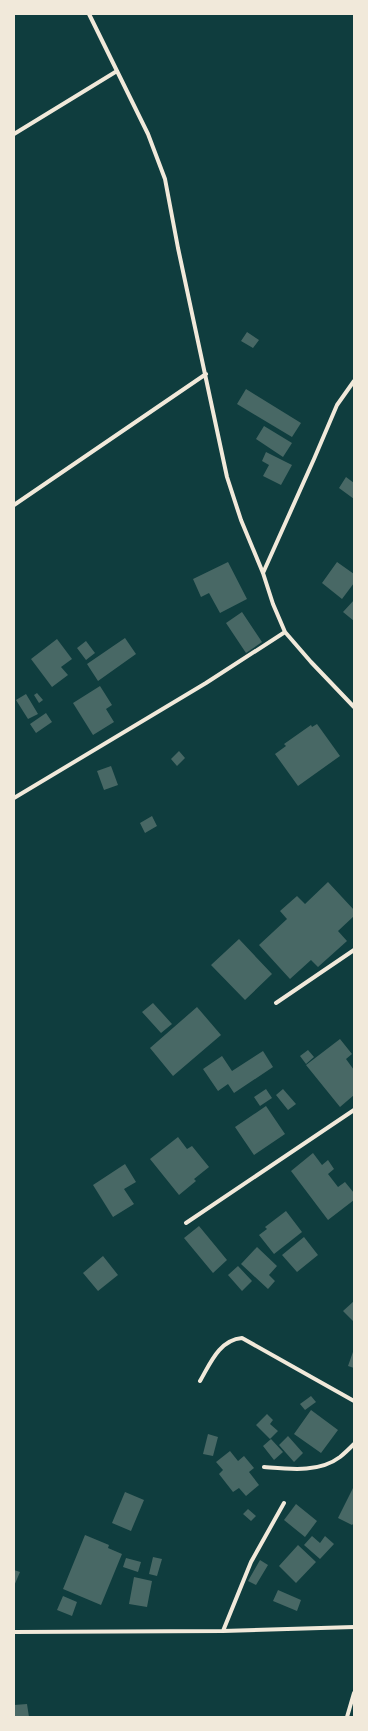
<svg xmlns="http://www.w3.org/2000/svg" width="368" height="1731" viewBox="0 0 368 1731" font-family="'Alegreya Sans',sans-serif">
  <rect width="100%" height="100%" fill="#0f3d3e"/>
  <path fill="#486865" d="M247,332L259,340L253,348L241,341Z
    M246,389L301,423L292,437L237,404Z
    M264,426L292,443L283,457L256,439Z
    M266,452L292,465L281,485L263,476L269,465L262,461Z
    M346,477L354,483V499L339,488Z
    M228,562L247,599L220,613L209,593L201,597L193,579Z
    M337,562L354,574V583L342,599L322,583Z
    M354,600V621L343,612Z
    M242,612L262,642L246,653L226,623Z
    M125,638L136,654L98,681L87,664Z
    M57,639L72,659L61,667L68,675L52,687L31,659Z
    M86,641L95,653L86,660L77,648Z
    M100,686L112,705L106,709L114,722L93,735L73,703Z
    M37,693L43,700L39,703L34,695Z
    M26,694L38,714L28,719L16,700Z
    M46,713L52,722L36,733L30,724Z
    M317,724L340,756L298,786L275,754L286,746L284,744L311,725L312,727Z
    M179,751L185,758L177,766L171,759Z
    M111,766L118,785L104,790L97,771Z
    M152,816L157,826L145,833L140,823Z
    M328,882L354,910V916L338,931L347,941L318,967L311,960L290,979L259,945L287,919L280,911L297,896L305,904Z
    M239,939L272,974L245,1000L211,965Z
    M153,1003L172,1024L161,1033L142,1012Z
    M197,1007L221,1035L173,1076L150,1048Z
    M340,1039L352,1054L346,1059L354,1070V1095L340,1107L306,1065Z
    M308,1050L314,1057L306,1064L300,1056Z
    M263,1051L273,1067L234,1093L228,1084L218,1091L203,1069L222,1056L232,1071Z
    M266,1089L272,1098L260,1106L254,1097Z
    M283,1089L296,1104L288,1110L276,1095Z
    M266,1106L285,1134L254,1155L235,1127Z
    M178,1137L187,1149L192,1146L209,1167L194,1179L196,1181L179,1195L150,1159Z
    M313,1153L322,1165L328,1160L334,1169L328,1174L338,1187L345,1182L354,1193V1200L328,1220L291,1171Z
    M125,1164L136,1182L124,1189L134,1204L113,1217L93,1185Z
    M286,1211L302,1232L274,1254L259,1235L267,1229L265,1227Z
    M199,1226L227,1260L213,1273L184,1238Z
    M304,1237L318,1255L297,1272L282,1255Z
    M257,1247L277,1266L269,1275L275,1281L268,1289L241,1264Z
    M103,1256L118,1275L98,1291L83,1273Z
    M238,1266L252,1281L242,1291L228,1275Z
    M354,1301V1322L343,1311Z
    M354,1349V1368L348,1366Z
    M311,1396L316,1402L305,1410L300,1404Z
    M311,1410L338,1430L321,1453L294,1434Z
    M267,1414L273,1420L270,1424L278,1431L270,1439L256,1425Z
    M208,1434L218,1437L213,1456L203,1454Z
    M288,1436L303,1453L294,1462L279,1445Z
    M271,1439L283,1452L274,1460L263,1446Z
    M230,1451L238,1461L244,1456L254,1468L249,1472L259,1485L246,1496L239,1488L233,1492L219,1474L223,1470L216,1462Z
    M354,1486V1523L352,1525L338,1518Z
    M125,1492L144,1500L131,1531L112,1523Z
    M296,1504L317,1521L305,1537L284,1520Z
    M248,1509L256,1516L251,1521L243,1514Z
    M85,1535L109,1545L108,1548L122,1554L101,1605L63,1589Z
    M312,1536L320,1543L325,1536L334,1544L320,1559L304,1545Z
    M298,1545L316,1562L296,1583L279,1566Z
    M153,1557L162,1559L157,1576L149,1574Z
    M126,1558L141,1562L138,1572L123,1567Z
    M260,1560L268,1565L256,1585L248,1581Z
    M14,1570L20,1572L14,1586Z
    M134,1577L152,1581L147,1607L129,1604Z
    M278,1590L301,1600L297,1611L273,1601Z
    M63,1596L77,1602L72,1616L57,1610Z
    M27,1704L29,1717H14V1705Z"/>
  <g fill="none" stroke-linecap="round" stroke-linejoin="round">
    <path stroke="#f1e9da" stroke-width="4" d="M89,14L148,134L165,179L178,248L227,477L241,520L263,573L273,604L285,632L311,662L354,707
      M14,134L117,71
      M14,505L206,374
      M263,573L314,459L337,405L354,381
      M14,798L206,683L285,632
      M276,1003L354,950
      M186,1223L354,1110
      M200,1381C210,1364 219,1340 242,1338L354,1401
      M264,1467C289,1469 319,1473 340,1457C345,1453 350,1448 354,1444
      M223,1631L251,1562L284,1503
      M14,1632L223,1631L354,1627
      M347,1717L354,1693"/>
  </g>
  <rect width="368" height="1731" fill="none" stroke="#f1e9da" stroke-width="30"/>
</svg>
